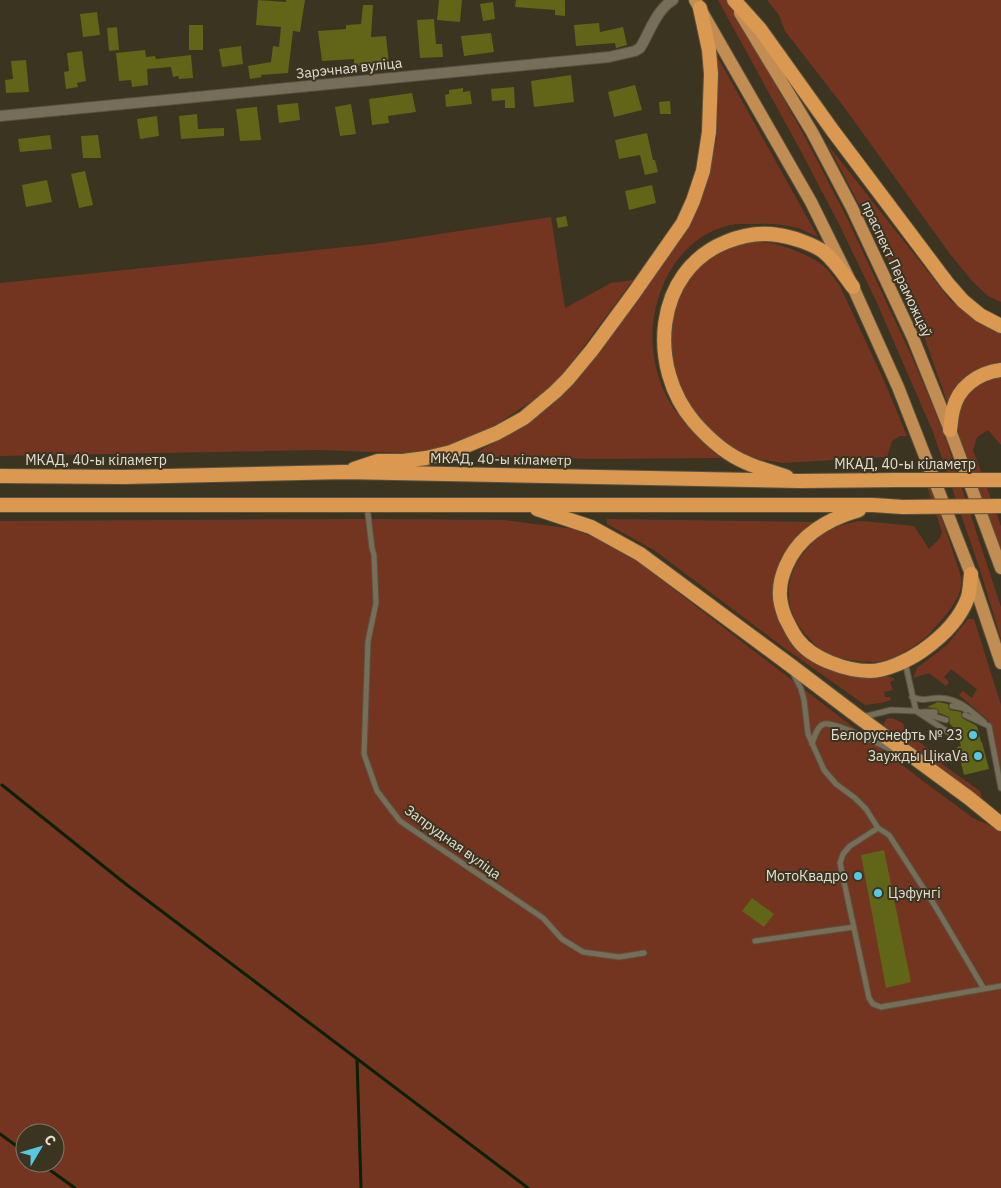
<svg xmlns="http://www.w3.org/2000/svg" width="1001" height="1188" viewBox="0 0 1001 1188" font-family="'IBM Plex Sans',sans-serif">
  <rect width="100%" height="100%" fill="#3b3420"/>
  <path fill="#743520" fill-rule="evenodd" d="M718,0H728L806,139L847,218L912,357L942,428L1001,607V639L981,573L933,432L877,303L839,224L797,144Z
    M767,0H1001V302L988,296L972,281L950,254L844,107L785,31L779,15Z
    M713,49L818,237C811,234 804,230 797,228C784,224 768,223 755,224C749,224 742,224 736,224C696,230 669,262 658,299C649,329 651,360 663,389C675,418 699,437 721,458L600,459L481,457L479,452L484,448L494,443L525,425L544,412L564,393L587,367L615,330L709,172L717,137L718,93Z
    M828,145L951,301C968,315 980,325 1001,333V363C974,367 961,379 947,402L916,313Z
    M551,217L565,308L611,283L633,280L567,369L552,385L532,401L491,428L448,448L404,457L399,453L320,450L0,456V283L374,244Z
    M750,242C757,242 764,242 770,243C787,246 812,256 825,267C831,273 835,279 840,286L885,383L907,436H900L892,441L887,457L783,463L758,459L741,453L724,444L707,430L670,376L667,316L697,264L731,245Z
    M1001,376V445L988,430L977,437L973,450L1001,526V551L960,438L957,425L958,411L968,392L978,384Z
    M914,435L959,570C960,575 962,580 961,585C960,602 939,623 928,635C918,645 896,658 882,661C870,664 837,659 826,653C820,650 814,644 809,638C783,612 782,578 806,550C818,535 834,526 854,522C860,520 867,522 873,522C887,523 901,525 914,526L929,549L940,538L942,532L911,436Z
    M369,519L505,520L575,529L624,551L927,784L973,818L996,828L1001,832V1188H0V521ZM25,1133H55V1163H25Z
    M607,519L816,522L774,585V607L782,627L800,651L828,670L862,678L885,676L894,678V680L890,682L893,690L884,692L885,697H890L891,700L881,703L865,705L783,647L654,550L607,524Z
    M968,619H974L1001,705V771L989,721L959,695L963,691L972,698L977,689L951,669L944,677L949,682L946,686L929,673L913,678L917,668L947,645Z
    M892,718L903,723L905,731L940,758L942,764L980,791L982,799L883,726L886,719Z"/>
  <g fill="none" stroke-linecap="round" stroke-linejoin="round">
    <path stroke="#0a2003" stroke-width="3" d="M2,785L127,885L528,1188
      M357,1059L361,1188
      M0,1134L25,1152
      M40,1163L75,1188"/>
  </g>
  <path fill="#606517" d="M258,0L286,2V0H305L300,32L293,31L288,73L261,75L262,77L250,79L248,66L271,62L273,46L279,47L281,27L256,25Z
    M439,0H462L460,22L437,20Z
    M516,0H565V16L555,15V10L515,7Z
    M493,2L495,19L483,21L480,4Z
    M363,5H373L371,37L386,36L389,63L354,66V59L322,61L318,31L346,29V25L361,24Z
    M97,12L100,35L83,37L80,14Z
    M434,19L436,44H442L443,57L420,58L417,20Z
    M599,23L600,32L623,27L627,45L616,48L615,43L576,46L574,25Z
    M189,25H203V50H189Z
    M117,27L119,50L109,51L107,28Z
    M491,33L494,52L464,56L461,36Z
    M241,46L243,64L222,67L219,49Z
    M145,50L146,57L155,56L156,59L191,55L193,78L179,79L178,76L173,77L171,67L147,69L148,85L132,87L131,80L119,81L116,53Z
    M82,51L86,81L77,83L78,87L66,89L64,72L69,71L67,53Z
    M26,60L29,92L6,93L5,80L13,79L11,61Z
    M571,75L574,102L534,107L531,81Z
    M635,85L642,110L614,117L608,92Z
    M514,87L515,108H505V100L492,101L491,89Z
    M463,88V92L470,91L472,104L446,107L445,95L449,94V90Z
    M412,93L416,112L388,116L389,123L372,125L369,99Z
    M670,101L671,114H660L659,102Z
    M298,103L300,120L279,123L277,105Z
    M351,104L356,134L340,136L335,107Z
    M257,107L261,140L240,141L236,109Z
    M197,114L198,129L224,128V136L181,139L179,116Z
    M157,116L159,136L140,139L137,119Z
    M647,133L653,160H655L658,172L645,175L640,155L619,159L615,140Z
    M50,135L52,149L20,152L18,139Z
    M98,135L101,158H83L81,136Z
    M85,171L93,205L79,208L71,174Z
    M47,180L52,202L26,207L22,185Z
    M652,185L656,203L629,210L625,191Z
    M566,216L568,226L558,228L556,218Z
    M938,702L948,704V707L950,710L961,712L962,718L977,726L981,742H982L989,769L964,775L957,747L961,746L958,735L961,733V730L958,727H953L949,723L950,721L949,717L939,713L938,709L927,707Z
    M884,850L911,982L886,988L861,855Z
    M752,898L774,914L764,927L742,911Z"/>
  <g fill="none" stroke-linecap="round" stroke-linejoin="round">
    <defs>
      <path id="service" d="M367,506L372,548L374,555L376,603L368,641L364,754L377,791L400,821L543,918L562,939L583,952L619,957L644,953
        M905,662L916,711L948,732L957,731
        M793,673L801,689L804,700L808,734L824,770L836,784L855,798L866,809L878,828L889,835L935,906L984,989
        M912,697C925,702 927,698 939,698C958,698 970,710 984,722
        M952,706L963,708L966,710
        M923,712H935
        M965,715L989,726L1001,788
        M863,717L891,710L916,711L946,720
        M812,744C814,738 817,726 824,724C835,721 885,747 898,753
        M878,828L850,846L843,854L840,863L869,998L873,1004L881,1007L1001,986
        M755,941L854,927"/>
      <path id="minor" d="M0,116L609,57L635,51L640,48C650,32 656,10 673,0"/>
      <path id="primary" d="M695,0L811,202L853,287L898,387L971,574L1001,663
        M740,13L812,132L852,208L913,338L950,430L1001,568"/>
      <path id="trunk" d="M734,0L760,29L833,131L948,284L963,301L980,315L1001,326
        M950,430C951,424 951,417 953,410C958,387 978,373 1001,370
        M354,469L378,461H403L426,458L451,452L497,433L524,418L555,392L568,379L592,350L634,293L683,223L693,201L703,171L709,132L711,74L709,50L700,8
        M0,476L124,477L344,472L800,481L897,480
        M787,477C774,472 760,469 747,463C727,455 708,438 694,422C647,367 654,271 726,242C743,235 760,232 778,235C792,237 813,244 824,252C836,262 844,275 853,287
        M0,505H873L903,507
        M537,509L591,527L640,554L790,665L860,718L969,798L1001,824
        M859,510C828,519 799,535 786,566C783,573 780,583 780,591C779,600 782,609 785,617C789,625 793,634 798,640C812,659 847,671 870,671C886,671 909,660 922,651C942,637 960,620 968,597C970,590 970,582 971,574"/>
    </defs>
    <use href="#service" stroke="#585241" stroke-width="7"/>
    <use href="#minor" stroke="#585241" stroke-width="12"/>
    <use href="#primary" stroke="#585241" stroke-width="14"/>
    <use href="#trunk" stroke="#585241" stroke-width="16"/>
    <use href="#service" stroke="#766e59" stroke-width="5"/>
    <use href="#minor" stroke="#766e59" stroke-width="10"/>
    <use href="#primary" stroke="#c28d53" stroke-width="12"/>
    <use href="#trunk" stroke="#db9851" stroke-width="14"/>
    <defs>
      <path id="trunk-bridge" d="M897,480H1001
        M903,507L1001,506"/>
    </defs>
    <use href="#trunk-bridge" stroke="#585241" stroke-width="16" stroke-linecap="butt"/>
    <use href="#trunk-bridge" stroke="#db9851" stroke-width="14"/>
  </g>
  <g fill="#56c9e0" stroke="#3b3420" stroke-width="2">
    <circle cx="973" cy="735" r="5"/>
    <circle cx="978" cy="756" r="5"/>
    <circle cx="858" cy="876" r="5"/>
    <circle cx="878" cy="893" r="5"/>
  </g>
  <g text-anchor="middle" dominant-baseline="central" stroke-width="4" stroke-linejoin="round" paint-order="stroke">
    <g font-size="14" fill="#e2ded2" stroke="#3b3420">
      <text transform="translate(349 68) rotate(-6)">Зарэчная вуліца</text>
      <text transform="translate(897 269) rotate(65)">праспект Пераможцаў</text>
      <text transform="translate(501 459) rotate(1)">МКАД, 40-ы кіламетр</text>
      <text x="96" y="460">МКАД, 40-ы кіламетр</text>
      <text x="905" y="464">МКАД, 40-ы кіламетр</text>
      <text transform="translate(453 842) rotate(36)">Запрудная вуліца</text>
    </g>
    <g font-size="14" fill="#e2ded2" stroke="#3b3420" text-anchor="end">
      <text x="963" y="735">Белоруснефть № 23</text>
      <text x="968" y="756">Заужды ЦікаVа</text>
      <text x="848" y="876">МотоКвадро</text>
      <text x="888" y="893" text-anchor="start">Цэфунгі</text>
    </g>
  </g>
  <g transform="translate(40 1148) rotate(52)"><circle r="24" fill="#3b3420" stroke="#7e7867"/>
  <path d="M0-4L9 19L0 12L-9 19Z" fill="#56c9e0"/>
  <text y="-8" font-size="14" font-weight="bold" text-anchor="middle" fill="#e2ded2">С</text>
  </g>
</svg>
